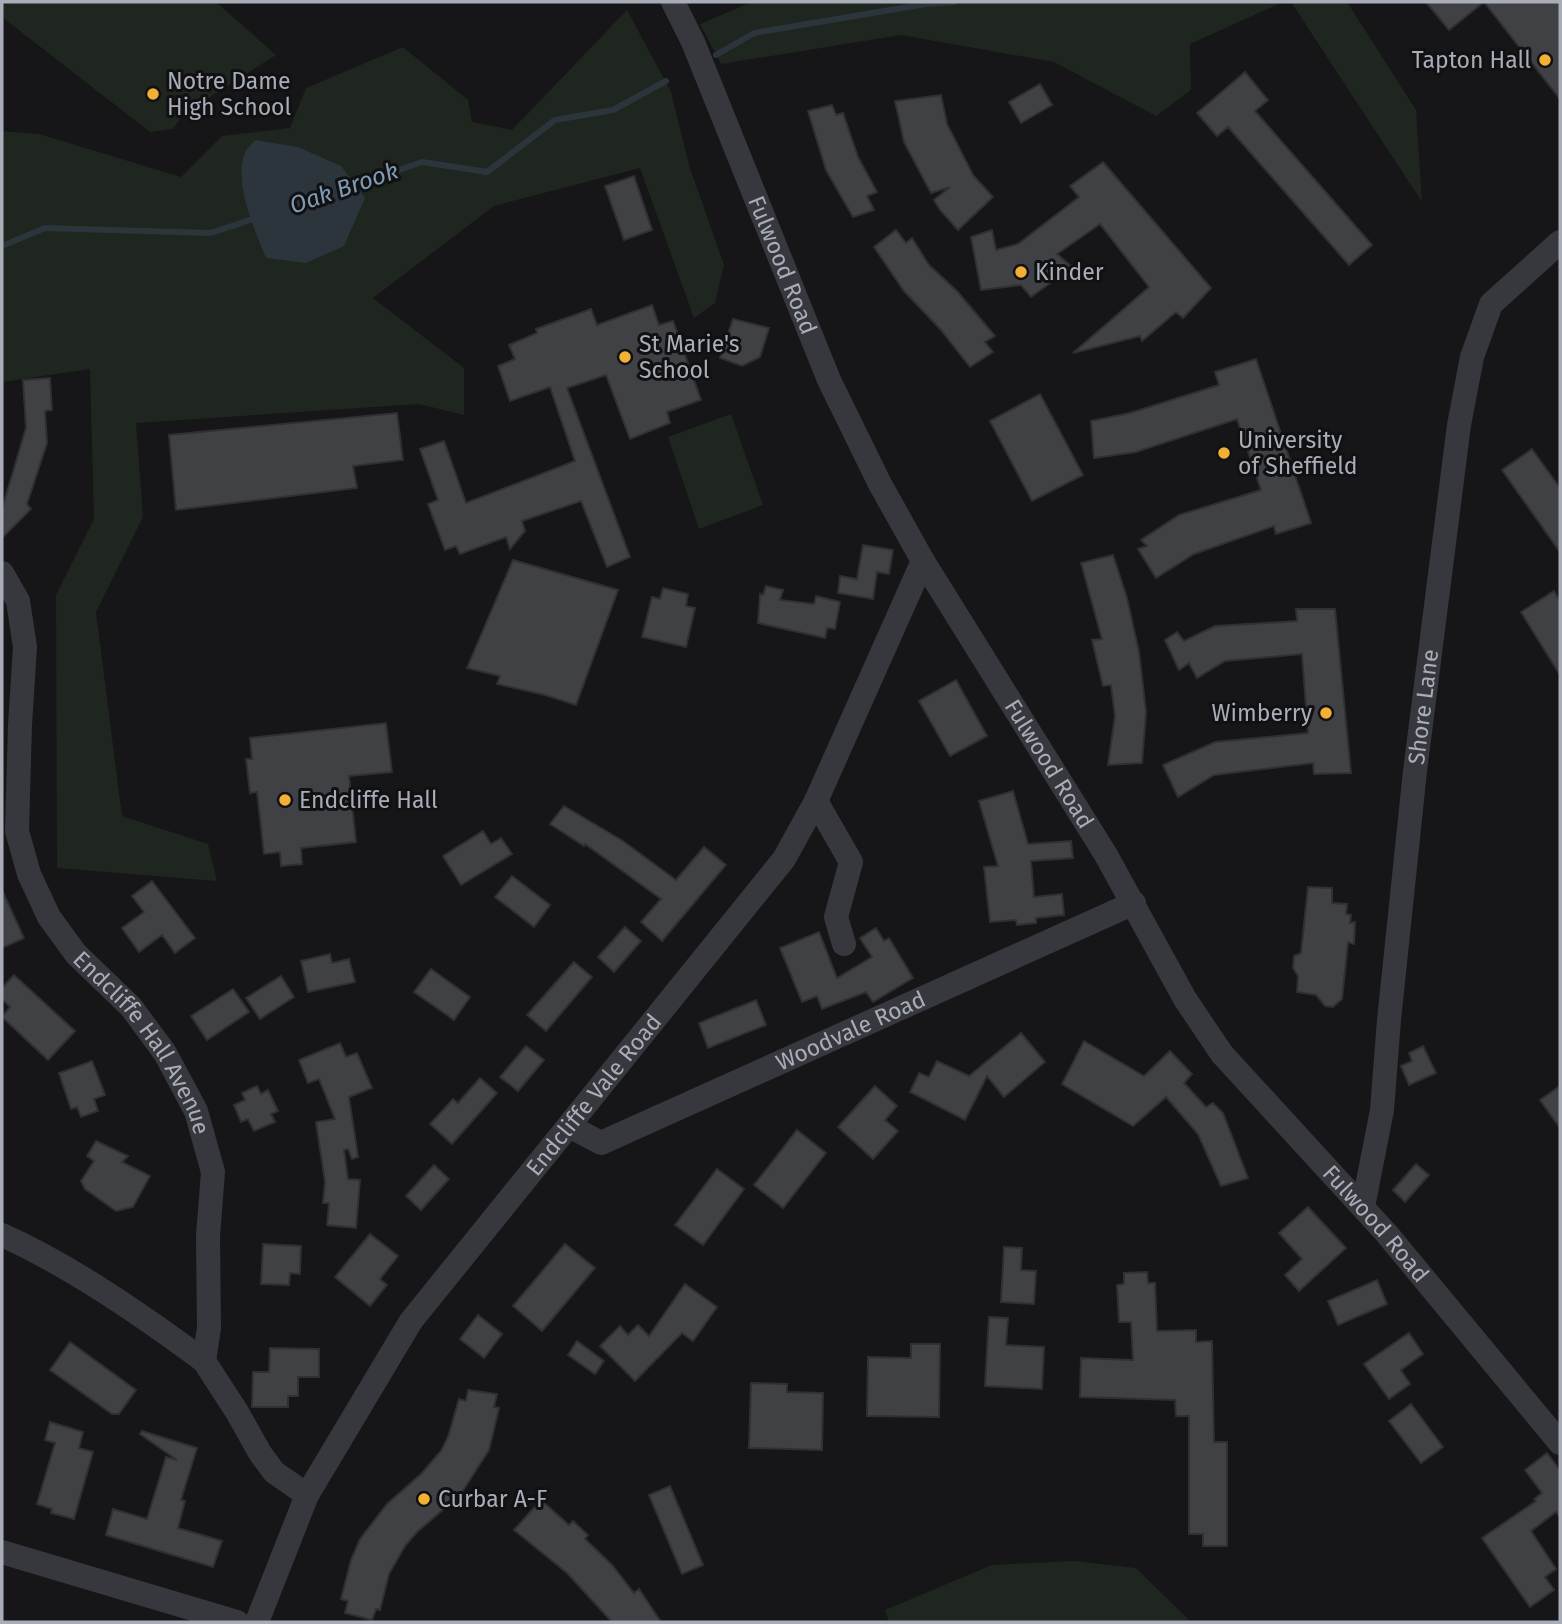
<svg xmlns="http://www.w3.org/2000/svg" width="1562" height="1624" viewBox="0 0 1562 1624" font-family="'Fira Sans',sans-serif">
  <rect width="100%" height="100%" fill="#161618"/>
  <path fill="#1e261f" d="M2,2H216L276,55L183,114L173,129L150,132L2,17Z
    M752,2H1283L1190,44L1191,90L1156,116L1054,62L901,35L721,64L700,24Z
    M1291,2H1347L1416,110L1422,202Z
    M627,10L671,92L689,165L724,265L715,303L694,318L640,168L494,206L373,298L464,368V415L419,404L136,423L143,517L96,612L122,816L208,844L217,881L57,868L56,595L94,519L90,369L2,382V131L39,134L181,177L222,136L290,128L306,88L403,47L468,100L472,122L512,130Z
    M731,414L763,505L699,529L668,437Z
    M1074,1561L1136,1568L1191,1622H889L885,1610L992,1565Z"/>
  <path fill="#2c353c" d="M255,140L298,147L341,166L365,198L344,246L306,263L266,258C255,230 233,183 245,153C247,148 252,144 255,140Z"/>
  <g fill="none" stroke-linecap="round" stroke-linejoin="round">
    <path stroke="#2c353c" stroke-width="6" d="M716,55L754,33L926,4L954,2
      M349,187L422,162L487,172L555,120L613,110L666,81
      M2,246L45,228L211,233L259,217"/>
  </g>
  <path fill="#404145" stroke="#303034" stroke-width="2" d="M1426,2H1560V99L1484,2L1449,30Z
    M1245,72L1268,100L1255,111L1372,245L1349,265L1228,127L1217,136L1197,113Z
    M1040,84L1052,105L1021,123L1009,102Z
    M941,95L947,124L973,175L993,197L958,230L940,210L934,200L950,187L931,193L904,142L895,101Z
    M832,105L836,115L843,113L858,157L877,192L867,196L874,210L853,217L826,170L808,111Z
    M1103,162L1211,288L1183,318L1176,312L1142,341L1140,336L1073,353L1149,287L1100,224L1057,254L1072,267L1031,297L1021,285L981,290L971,237L992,230L996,250L1018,244L1079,197L1070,186Z
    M634,176L652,230L624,240L605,186Z
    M896,230L906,243L912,238L929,265L957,291L995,336L985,342L993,352L970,367L941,330L904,291L874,247Z
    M652,305L659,325L673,321L701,400L667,412L670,423L630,439L606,375L567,388L630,557L607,567L581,501L522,521L525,531L510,549L506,537L460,554L456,546L445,550L428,504L438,500L420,449L444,441L466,503L575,461L550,387L510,401L498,366L515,359L509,345L537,333L536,329L591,309L597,325Z
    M733,319L769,328L760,357L742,366L720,358Z
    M1256,359L1311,523L1276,534L1274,526L1194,554L1156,578L1138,549L1147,546L1141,540L1179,515L1261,490L1237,419L1136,452L1094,458L1091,421L1130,413L1219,385L1215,372Z
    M50,378L52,410L45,411L47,443L27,504L31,509L2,538V509L26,428L23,380Z
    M1040,394L1083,475L1032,501L990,421Z
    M397,413L403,460L353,466L357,488L176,510L169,435Z
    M1532,449L1560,488V552L1502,470Z
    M863,545L893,550L889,574L877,572L873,599L838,593L840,576L857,579Z
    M1113,555L1127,598L1139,652L1146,712L1142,763L1108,765L1115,716L1111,685L1103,686L1092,640L1102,639L1081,563Z
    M513,560L618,590L576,705L545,695L497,684L500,676L467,668Z
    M766,586L783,590L780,600L814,604L816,596L840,602L835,629L827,628L825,638L758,623L760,594L763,595Z
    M663,588L688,594L686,606L695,608L686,647L642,637L652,597L660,599Z
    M1554,591L1560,601V675L1521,612Z
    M1296,609H1335L1351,773L1314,774L1313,763L1214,775L1178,797L1163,765L1215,742L1308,733L1302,654L1225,661L1197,678L1189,663L1179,670L1165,640L1177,632L1184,641L1215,626L1297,621Z
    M956,680L987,736L950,756L919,701Z
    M386,723L392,772L349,776L356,842L301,848L302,864L281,866L280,852L264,854L257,792L250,793L246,759H252L250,738Z
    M1013,791L1028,844L1071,841L1073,858L1031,861L1034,897L1062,894L1064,915L1036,918V923L1017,925L1016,920L990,922L984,867L998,866L979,801Z
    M564,806L623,841L676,880L704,847L726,865L662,941L641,922L661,899L585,844L584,846L550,824Z
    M483,831L491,844L501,838L512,854L461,885L443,856Z
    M512,876L550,905L534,927L495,897Z
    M152,881L195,938L175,953L162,935L139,952L122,928L144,912L132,896Z
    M1308,887L1332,888V903L1347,904L1346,914L1351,915L1350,923L1355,922L1354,944L1348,942L1342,999L1333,1007L1325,1006L1316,995L1297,992L1298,976L1293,968L1294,956L1301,953Z
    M2,890L24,938L2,948Z
    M625,927L641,941L614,972L598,957Z
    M876,928L884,941L889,938L913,978L873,1002L866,992L822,1009L817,996L802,1002L780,948L819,932L837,978L872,957L860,938Z
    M330,954L332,963L349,959L355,982L308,992L301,961Z
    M574,962L592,977L546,1031L527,1015Z
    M431,969L470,997L454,1020L414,992Z
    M14,975L75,1031L48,1060L2,1017L10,1007L2,999V988Z
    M281,976L294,997L260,1019L246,998Z
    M233,989L249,1012L207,1040L191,1016Z
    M756,1000L766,1025L708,1048L699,1023Z
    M1021,1033L1045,1062L1004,1097L987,1076L965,1120L910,1092L919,1073L929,1077L937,1061L969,1076Z
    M1084,1041L1144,1076L1170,1051L1192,1074L1184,1083L1206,1107L1213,1103L1223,1113L1248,1178L1221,1186L1198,1134L1166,1097L1133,1126L1062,1084Z
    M340,1043L346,1057L357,1053L372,1088L349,1097L358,1157L352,1159L348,1149L344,1150L348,1179L360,1180L356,1228L327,1225L329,1203H323L325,1182L316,1122L335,1119L319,1079L308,1083L299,1060Z
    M526,1046L544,1060L518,1091L500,1077Z
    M1423,1046L1436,1073L1409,1085L1401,1066L1412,1061L1409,1053Z
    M92,1061L105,1095L94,1099L98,1111L81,1117L77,1107L71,1109L59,1073Z
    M480,1078L497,1093L452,1144L430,1124L453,1099L458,1103Z
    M257,1086L261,1094L268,1090L278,1111L271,1114L275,1122L254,1131L248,1119L241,1122L234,1105L245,1100L242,1093Z
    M875,1086L897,1106L885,1120L898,1131L873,1159L838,1127Z
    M1560,1086V1128L1540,1100Z
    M797,1130L826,1153L783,1208L754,1185Z
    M96,1141L128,1156L122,1162L150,1176L133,1207L116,1211L85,1189L81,1181L94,1161L87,1156Z
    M1416,1164L1429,1175L1405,1202L1393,1190Z
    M434,1165L449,1179L421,1210L406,1196Z
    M717,1169L744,1189L703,1245L675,1225Z
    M1308,1207L1346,1248L1299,1291L1285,1275L1302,1259L1279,1233Z
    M370,1234L398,1256L380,1279L387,1285L370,1306L335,1277Z
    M263,1244L301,1246L300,1274L290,1273L289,1285L261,1284Z
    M565,1244L595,1268L542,1331L513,1306Z
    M1004,1247L1022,1248L1021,1270L1036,1271L1034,1304L1001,1302Z
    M1147,1272L1148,1283H1155L1157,1331L1196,1330V1342L1212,1341L1214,1442H1227V1546H1203V1534H1189V1416H1176L1175,1400L1080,1397L1081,1358L1133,1360L1131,1322H1119L1117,1285L1124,1284V1273Z
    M1377,1280L1387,1304L1338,1325L1328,1301Z
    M685,1284L717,1307L693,1341L682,1333L635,1381L600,1346L620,1326L628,1335L638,1325L649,1336Z
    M478,1315L502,1334L484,1358L460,1339Z
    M989,1317L1008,1318L1006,1345L1044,1347L1042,1389L985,1386Z
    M1409,1333L1423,1354L1401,1370L1410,1384L1389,1399L1364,1364Z
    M577,1341L604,1361L595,1374L568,1355Z
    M70,1342L136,1390L119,1414H112L50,1370Z
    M911,1344H940L939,1417L867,1416L868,1357L911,1358Z
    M270,1348L319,1349V1377H298V1396H288V1407H252L253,1372H269Z
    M751,1383L787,1384V1392L823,1393L822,1450L749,1448Z
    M468,1390L497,1394L494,1407L499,1408L489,1450L460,1495L417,1532L405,1546L389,1574L380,1610L376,1609L372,1620L345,1613L348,1601L341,1599L351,1560L360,1539L387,1504L421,1474L441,1451L448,1437L459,1399L466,1401Z
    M1411,1404L1443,1447L1421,1463L1389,1421Z
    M50,1422L83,1432L79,1448L93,1452L74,1519L51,1513L52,1509L37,1504L55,1443L45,1440Z
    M142,1431L197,1448L181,1500L185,1501L178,1528L222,1541L213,1567L106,1535L113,1509L147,1519L166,1457L177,1460L140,1434Z
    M1547,1453L1560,1470V1517L1556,1512L1531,1531L1556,1569L1545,1577L1554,1590L1530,1607L1482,1538L1536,1501L1534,1499L1542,1493L1525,1470Z
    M670,1486L703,1565L682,1574L649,1495Z
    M541,1500L569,1525L573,1521L588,1535L585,1539L612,1565L634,1593L639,1589L661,1622H612L567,1573L514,1530Z"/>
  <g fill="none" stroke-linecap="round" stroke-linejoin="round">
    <g stroke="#37383d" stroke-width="24">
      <path id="s1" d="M673,2L693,42L829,380L880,484L923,561L1106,855L1185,999L1222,1054L1387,1234L1560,1443"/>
      <path id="s2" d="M2,573L18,601L25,647L20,725L17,831L29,874L49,917L76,954L131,1007L165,1053L196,1111L213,1172L208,1236L209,1328L204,1361L237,1412L260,1453L274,1472L307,1495"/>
      <path d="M816,801L851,862L836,917L844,944"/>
      <path id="s3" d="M569,1126L601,1143L1134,903"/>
      <path id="s4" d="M1363,1207L1382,1110L1389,1020L1415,771L1459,425L1472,357L1491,304L1560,242"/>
      <path d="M2,1235C71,1266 143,1316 204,1361"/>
      <path d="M2,1552L237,1622"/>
      <path id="s5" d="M257,1622L307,1495L411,1321L784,859L816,801L923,561"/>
    </g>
  </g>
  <g fill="#f2b134" stroke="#111113" stroke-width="2.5">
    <circle cx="1545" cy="60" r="7"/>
    <circle cx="153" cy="94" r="7"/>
    <circle cx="1021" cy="272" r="7"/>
    <circle cx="625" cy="357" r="7"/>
    <circle cx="1224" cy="453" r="7"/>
    <circle cx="1326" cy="713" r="7"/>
    <circle cx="285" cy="800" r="7"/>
    <circle cx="424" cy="1499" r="7"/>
  </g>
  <g text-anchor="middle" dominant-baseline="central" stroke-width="6" stroke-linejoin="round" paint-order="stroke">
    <g font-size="23" fill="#a8adb8" stroke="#111113" text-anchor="start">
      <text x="1531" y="60" text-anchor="end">Tapton Hall</text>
      <text x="167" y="81">Notre Dame<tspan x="167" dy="26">High School</tspan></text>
      <text x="1035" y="272">Kinder</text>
      <text x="639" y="344">St Marie's<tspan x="639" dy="26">School</tspan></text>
      <text x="1238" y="440">University<tspan x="1238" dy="26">of Sheffield</tspan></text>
      <text x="1312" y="713" text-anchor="end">Wimberry</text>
      <text x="299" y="800">Endcliffe Hall</text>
      <text x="438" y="1499">Curbar A-F</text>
    </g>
    <g font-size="23" fill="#a8adb8" stroke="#111113">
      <text stroke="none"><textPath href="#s1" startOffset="285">Fulwood Road</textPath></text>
      <text stroke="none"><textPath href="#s4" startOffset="504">Shore Lane</textPath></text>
      <text stroke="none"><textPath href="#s1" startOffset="852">Fulwood Road</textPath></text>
      <text stroke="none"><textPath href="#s3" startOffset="310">Woodvale Road</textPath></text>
      <text stroke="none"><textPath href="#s2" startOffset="513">Endcliffe Hall Avenue</textPath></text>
      <text stroke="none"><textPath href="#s5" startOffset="630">Endcliffe Vale Road</textPath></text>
      <text stroke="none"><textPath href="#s1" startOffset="1419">Fulwood Road</textPath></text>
    </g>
    <g font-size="24" font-style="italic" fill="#7f9bb3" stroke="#111113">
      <text transform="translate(344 188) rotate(-19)">Oak Brook</text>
    </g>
  </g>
  <rect width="1562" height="1624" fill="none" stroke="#a8adb8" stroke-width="7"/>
</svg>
